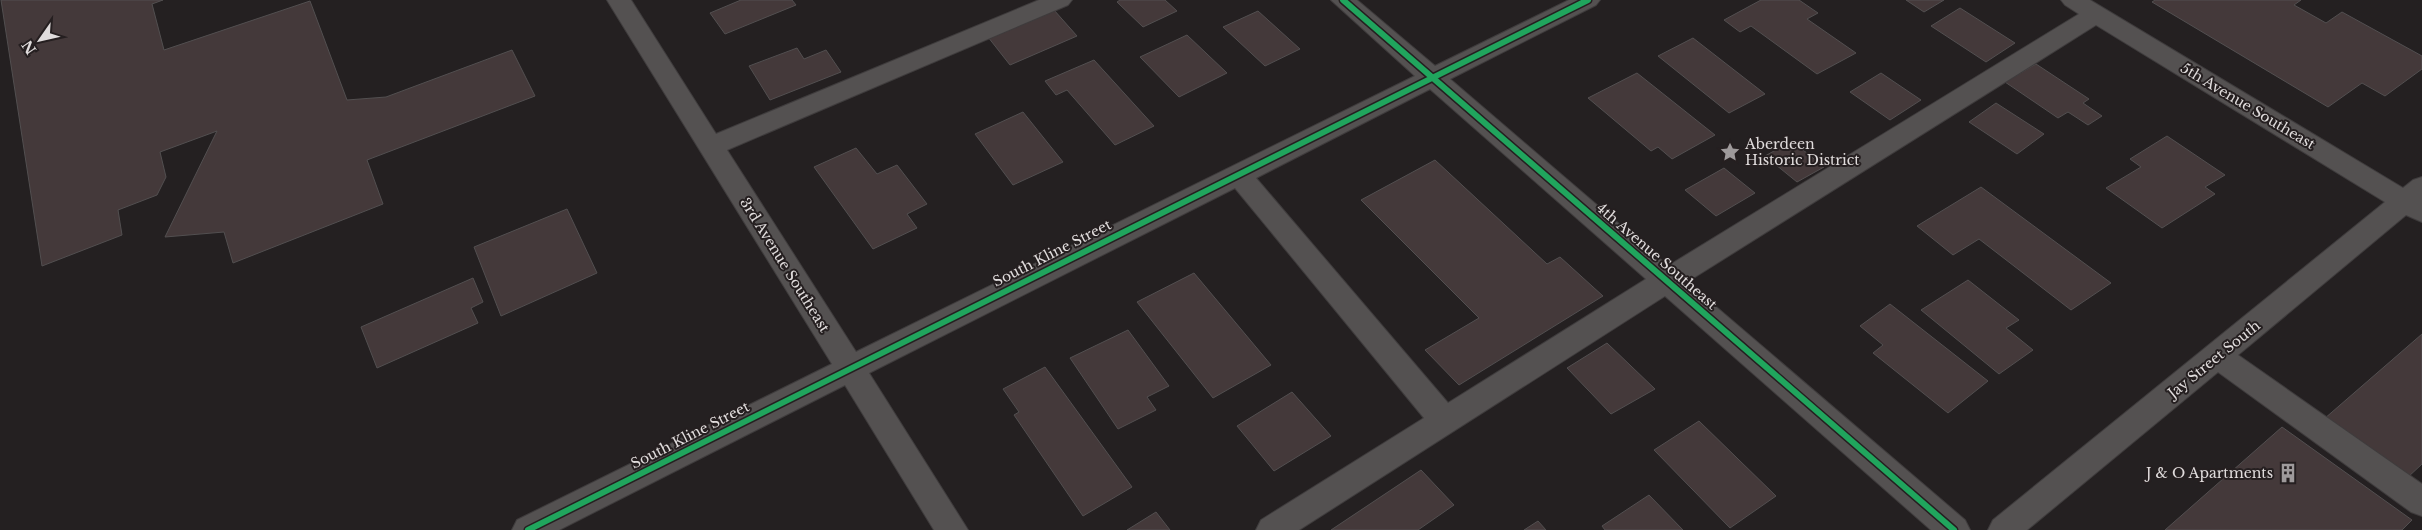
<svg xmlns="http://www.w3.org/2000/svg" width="2422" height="530" viewBox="0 0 2422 530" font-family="'Libre Baskerville',serif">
  <rect width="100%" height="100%" fill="#242021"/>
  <path fill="#44393a" stroke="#524f50" d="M1,0H163L152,4L164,50L310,1L347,100L386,97L512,50L535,96L367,160L383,204L233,263L224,232L165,237L217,131L160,152L166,177L157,195L118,210L122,235L42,266Z
    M741,0H792L796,5L725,34L710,13Z
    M1120,0H1165L1177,11L1143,27L1117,2Z
    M1761,0H1799L1818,13L1807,19L1856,53L1817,74L1751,26L1740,32L1724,20Z
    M1906,0H1944L1924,12Z
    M2155,0H2301L2294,5L2326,23L2342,12L2422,56V69L2385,96L2362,83L2328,107L2152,2Z
    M1960,8L2015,43L1986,62L1931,26Z
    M1054,10L1077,36L1010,65L988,37Z
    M1258,11L1300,49L1265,66L1223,27Z
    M1187,35L1227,73L1179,97L1140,57Z
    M1693,38L1765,94L1729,113L1658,56Z
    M797,48L804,59L826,50L841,72L770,100L749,66Z
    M1094,60L1154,126L1115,145L1067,90L1056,95L1045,81Z
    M2036,64L2089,99L2083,103L2102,116L2088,125L2068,112L2058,118L2005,82Z
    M1637,73L1715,135L1672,159L1658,147L1651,151L1588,98Z
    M1881,73L1921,100L1890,120L1850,92Z
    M1996,103L2044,134L2017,154L1969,122Z
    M1023,112L1063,162L1013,185L975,134Z
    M2167,136L2225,175L2205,187L2215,194L2162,228L2106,188L2141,167L2130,159Z
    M1792,141L1824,167L1797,182L1765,156Z
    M856,148L877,174L897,165L927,204L907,214L917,228L873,249L814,167Z
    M1435,160L1547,264L1560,257L1603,296L1459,385L1425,350L1479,318L1361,200Z
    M1724,168L1755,193L1716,216L1685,190Z
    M1981,187L2111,283L2071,310L1979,239L1953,255L1917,226Z
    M567,209L597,273L501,316L474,247Z
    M1194,273L1271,365L1213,398L1137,302Z
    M473,278L483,302L471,308L478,323L377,368L361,327Z
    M1968,280L2019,320L2006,328L2033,350L1999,374L1921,310Z
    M1890,304L1988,381L1948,413L1873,353L1883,345L1860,326Z
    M1128,330L1169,386L1147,397L1156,410L1118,429L1070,358Z
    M2422,334V464L2407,478L2324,419Z
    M1607,343L1655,389L1611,414L1567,368Z
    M1045,367L1132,487L1083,516L1014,415L1019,412L1003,389Z
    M1292,392L1331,436L1274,471L1237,426Z
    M1699,421L1776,496L1730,528L1654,450Z
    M2282,427L2412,520L2402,530H2165Z
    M1421,470L1454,505L1418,530H1331Z
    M1649,495L1683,530H1605L1602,526Z
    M1156,512L1170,530H1127Z
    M1538,521L1546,530H1524Z"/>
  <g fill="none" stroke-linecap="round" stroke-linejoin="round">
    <defs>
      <path id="minor" d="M607,0H631L716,134L1039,0H1072L1068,5L727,150L856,352L1415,76L1331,0H1357L1435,66L1569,0H1600L1596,5L1450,79L1668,266L2079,14L2065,5L2061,0H2090L2403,188L2413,180L2422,177V222L2406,215L2238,355L2422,484V516L2411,512L2218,372L2027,530H1988L1993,520L2385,202L2096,25L1687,282L1965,520L1970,530H1931L1665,296L1299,530H1256L1261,520L1424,418L1235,188L869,373L968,530H934L845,385L559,530H512L517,520L832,364ZM1430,89L1646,279L1448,403L1256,178Z"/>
    </defs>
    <use href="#minor" stroke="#3f3c3d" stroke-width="2"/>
    <use href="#minor" fill="#545151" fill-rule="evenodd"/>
    <defs>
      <path id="cycleway" d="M1343,0L1954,530
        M528,530L1588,0"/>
    </defs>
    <use href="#cycleway" stroke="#251f20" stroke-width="9"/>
    <use href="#cycleway" stroke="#20a55d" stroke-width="6"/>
  </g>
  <defs>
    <symbol id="sight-bare" viewBox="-9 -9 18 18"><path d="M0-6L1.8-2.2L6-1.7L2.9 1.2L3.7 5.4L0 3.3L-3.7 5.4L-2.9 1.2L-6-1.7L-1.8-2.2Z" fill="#9e9a9b" stroke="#251f20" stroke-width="2.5" paint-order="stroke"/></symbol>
    <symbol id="building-bare" viewBox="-9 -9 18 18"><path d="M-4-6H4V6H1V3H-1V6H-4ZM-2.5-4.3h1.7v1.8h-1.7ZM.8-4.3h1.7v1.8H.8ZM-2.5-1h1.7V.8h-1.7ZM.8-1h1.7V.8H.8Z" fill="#9e9a9b" stroke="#251f20" stroke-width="2.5" paint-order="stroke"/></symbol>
  </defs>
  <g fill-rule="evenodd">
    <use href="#sight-bare" x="1716" y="138" width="28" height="28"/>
    <use href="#building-bare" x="2274" y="459" width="28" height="28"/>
  </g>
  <g text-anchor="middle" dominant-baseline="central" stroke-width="4" stroke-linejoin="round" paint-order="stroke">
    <g font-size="14" fill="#e0dcdc" stroke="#251f20">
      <text transform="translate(2248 106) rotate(31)">5th Avenue Southeast</text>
      <text transform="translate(1052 253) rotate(-27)">South Kline Street</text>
      <text transform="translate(1657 256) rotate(41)">4th Avenue Southeast</text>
      <text transform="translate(785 265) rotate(58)">3rd Avenue Southeast</text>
      <text transform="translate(2214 359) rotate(-39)">Jay Street South</text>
      <text transform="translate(690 435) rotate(-27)">South Kline Street</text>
    </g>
    <g font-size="14" fill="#e0dcdc" stroke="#251f20" text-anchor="start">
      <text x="1745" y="144">Aberdeen<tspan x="1745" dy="16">Historic District</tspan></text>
      <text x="2273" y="473" text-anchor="end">J &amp; O Apartments</text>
    </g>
  </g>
  <g transform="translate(40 40) rotate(236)" stroke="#251f20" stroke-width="4" paint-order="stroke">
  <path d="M0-4L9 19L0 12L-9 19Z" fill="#e0dcdc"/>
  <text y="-8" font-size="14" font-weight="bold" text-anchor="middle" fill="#e0dcdc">N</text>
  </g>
</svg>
